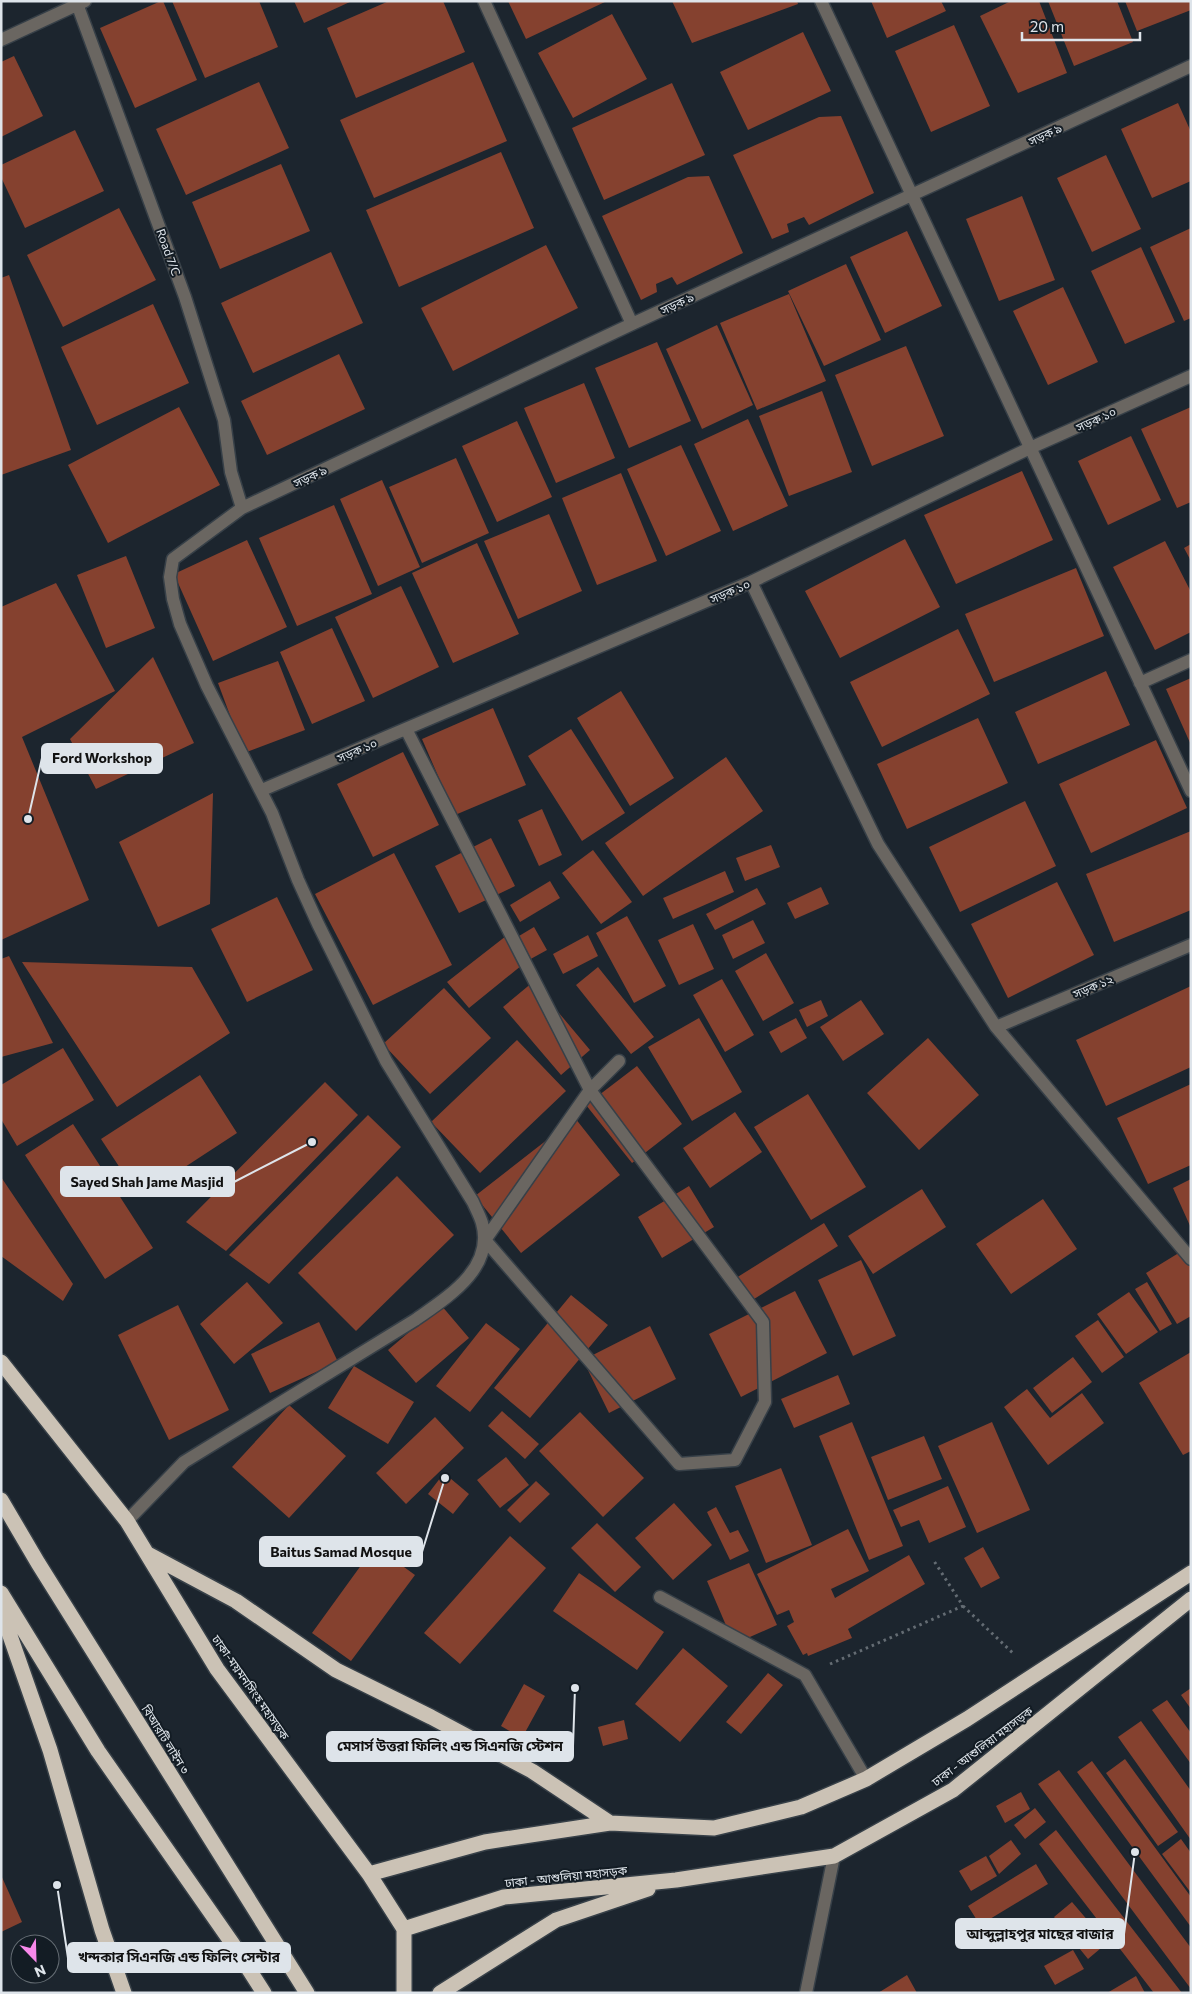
<svg xmlns="http://www.w3.org/2000/svg" width="1192" height="1994" viewBox="0 0 1192 1994" font-family="Commissioner,'Noto Sans Bengali',sans-serif">
  <rect width="100%" height="100%" fill="#1c252e"/>
  <path fill="#85412f" d="M161,1H163L197,80L135,108L100,28Z
    M172,1H259L278,47L205,78Z
    M294,1H352L304,23Z
    M389,1H443L465,52L356,98L327,28Z
    M508,1H607L526,39Z
    M672,1H797L798,4L692,43Z
    M871,1H941L946,11L887,38Z
    M1011,1H1039L1067,73L1018,93L980,16Z
    M1048,1H1117L1133,42L1074,66Z
    M1125,1H1191V10L1137,31Z
    M612,14L647,79L573,118L538,53Z
    M954,25L990,106L931,132L895,51Z
    M803,32L831,91L748,130L720,72Z
    M14,56L43,116L1,137V62Z
    M473,62L507,141L374,198L340,120Z
    M259,82L289,148L186,195L156,129Z
    M672,83L705,155L604,200L572,128Z
    M1178,103L1191,132V181L1152,198L1121,129Z
    M841,116L874,193L809,225L804,217L787,224L789,232L772,239L733,155L819,117Z
    M75,130L104,191L25,228L1,177V165Z
    M501,152L534,228L399,287L366,210Z
    M1106,155L1141,229L1092,252L1057,178Z
    M281,164L310,231L220,269L192,202Z
    M709,176L743,253L677,285L672,277L656,284L657,292L641,300L602,216L688,177Z
    M1022,196L1055,280L999,301L966,219Z
    M119,208L156,280L63,327L27,255Z
    M1191,228V318L1184,321L1150,247Z
    M907,231L942,306L885,333L850,257Z
    M546,245L578,308L453,371L421,308Z
    M1141,247L1175,322L1125,344L1091,271Z
    M331,252L363,323L253,373L221,303Z
    M846,264L881,340L824,366L788,291Z
    M9,275L71,450L1,475V278Z
    M1063,287L1098,362L1048,385L1013,311Z
    M789,294L826,381L757,410L720,323Z
    M153,304L189,383L97,425L61,347Z
    M717,325L753,405L702,429L666,349Z
    M657,342L691,421L629,448L595,368Z
    M906,346L944,436L872,466L835,375Z
    M339,354L365,409L267,455L241,401Z
    M584,383L615,458L556,483L524,408Z
    M822,391L852,472L789,496L759,416Z
    M179,407L220,485L108,543L68,465Z
    M1191,407V502L1177,508L1141,429Z
    M748,419L788,506L733,531L694,444Z
    M517,421L552,497L497,522L462,446Z
    M1131,436L1161,500L1108,525L1078,461Z
    M681,445L721,531L666,556L627,469Z
    M456,458L489,533L422,563L389,487Z
    M1022,471L1053,540L956,584L924,515Z
    M621,473L657,561L597,585L562,498Z
    M382,480L420,567L378,586L340,499Z
    M334,505L372,594L297,626L259,538Z
    M549,514L582,591L518,619L484,541Z
    M905,539L940,607L840,658L805,591Z
    M247,540L287,627L213,661L174,574Z
    M1165,541L1191,592V632L1155,650L1113,567Z
    M477,543L519,634L453,663L412,573Z
    M1191,544V561L1184,548Z
    M126,556L155,628L106,648L77,575Z
    M1076,568L1104,636L994,682L965,614Z
    M56,583L115,691L22,737L89,900L1,940V607Z
    M401,586L439,667L373,698L335,617Z
    M332,628L365,701L312,724L280,652Z
    M958,629L990,694L882,747L850,682Z
    M153,657L194,743L96,789L70,739Z
    M278,661L305,730L244,753L218,683Z
    M1106,671L1130,725L1038,764L1015,712Z
    M1191,678V745L1166,689Z
    M621,691L674,778L630,806L577,718Z
    M493,708L526,785L455,815L422,739Z
    M978,718L1008,783L907,829L877,764Z
    M571,729L625,813L582,841L528,756Z
    M1156,740L1187,808L1091,853L1059,784Z
    M403,752L439,825L373,857L337,784Z
    M726,757L763,811L643,896L605,843Z
    M213,793L210,904L158,927L119,842Z
    M1025,801L1056,866L960,912L929,847Z
    M542,809L562,855L539,866L518,820Z
    M1191,831V910L1114,942L1086,874Z
    M491,838L515,886L459,913L435,866Z
    M771,845L780,867L745,881L736,858Z
    M593,850L632,902L601,924L562,873Z
    M394,853L452,965L373,1005L315,894Z
    M725,871L734,892L673,919L663,898Z
    M550,881L560,898L520,922L510,905Z
    M1057,882L1094,955L1008,998L971,924Z
    M821,887L829,904L795,919L787,903Z
    M757,888L766,904L715,930L706,914Z
    M277,897L313,970L247,1002L211,929Z
    M627,916L666,986L634,1003L596,933Z
    M753,920L765,943L733,959L722,935Z
    M693,924L714,969L679,985L658,940Z
    M534,927L547,950L527,961L514,939Z
    M588,935L598,956L563,974L553,954Z
    M506,936L527,961L469,1008L447,982Z
    M766,953L794,1003L763,1021L735,971Z
    M9,956L53,1043L1,1057V959Z
    M22,962L192,967L230,1033L117,1107Z
    M598,967L654,1037L631,1054L576,985Z
    M722,979L754,1035L725,1052L693,995Z
    M533,982L590,1050L561,1075L503,1007Z
    M1191,986V1067L1106,1106L1076,1040Z
    M444,988L491,1038L430,1094L383,1044Z
    M821,1000L828,1016L807,1027L799,1010Z
    M861,1000L884,1034L843,1061L820,1027Z
    M699,1018L742,1092L692,1121L648,1047Z
    M796,1018L807,1038L781,1053L769,1032Z
    M928,1038L979,1095L919,1150L867,1093Z
    M517,1040L566,1091L480,1173L431,1122Z
    M63,1048L94,1100L17,1146L1,1119V1085Z
    M637,1066L682,1124L632,1163L586,1105Z
    M200,1075L237,1133L139,1197L101,1139Z
    M325,1082L358,1115L226,1251L186,1222Z
    M1191,1084V1165L1148,1184L1117,1118Z
    M808,1094L866,1187L811,1220L754,1127Z
    M735,1112L762,1152L710,1188L683,1148Z
    M368,1115L401,1147L269,1284L229,1255Z
    M575,1118L620,1175L521,1253L475,1196Z
    M73,1124L153,1248L105,1279L25,1155Z
    M397,1176L454,1235L356,1331L298,1273Z
    M1,1177L73,1284L63,1301L1,1256Z
    M1191,1179V1228L1173,1188Z
    M689,1186L714,1227L662,1258L638,1217Z
    M922,1189L946,1227L873,1274L848,1236Z
    M1043,1199L1077,1249L1011,1294L976,1244Z
    M824,1223L838,1246L743,1306L728,1283Z
    M1182,1251L1191,1265V1316L1177,1324L1146,1273Z
    M861,1260L896,1336L853,1356L818,1280Z
    M247,1282L283,1323L234,1364L200,1324Z
    M1147,1282L1172,1324L1160,1331L1135,1289Z
    M795,1291L827,1353L741,1397L709,1334Z
    M1129,1292L1158,1332L1126,1354L1097,1314Z
    M571,1295L608,1325L530,1418L494,1388Z
    M178,1305L229,1410L169,1440L118,1335Z
    M441,1305L469,1338L416,1383L388,1350Z
    M1098,1320L1124,1357L1102,1373L1075,1336Z
    M319,1322L338,1362L270,1393L251,1354Z
    M486,1323L520,1349L470,1412L436,1386Z
    M650,1326L676,1379L609,1413L583,1360Z
    M1191,1352V1451L1183,1455L1139,1383Z
    M1073,1357L1092,1382L1052,1413L1033,1388Z
    M354,1366L414,1402L388,1444L328,1408Z
    M838,1375L850,1404L794,1428L781,1399Z
    M1027,1389L1050,1418L1082,1393L1104,1423L1048,1465L1004,1407Z
    M289,1405L346,1456L289,1518L232,1467Z
    M502,1411L539,1444L525,1459L488,1426Z
    M580,1412L644,1478L603,1517L539,1451Z
    M435,1417L464,1448L406,1504L376,1473Z
    M852,1422L903,1546L869,1560L819,1436Z
    M992,1422L1030,1510L977,1533L938,1446Z
    M924,1436L942,1479L888,1500L871,1457Z
    M506,1457L529,1485L500,1508L477,1480Z
    M781,1468L812,1545L766,1563L735,1486Z
    M444,1473L469,1494L453,1514L428,1494Z
    M536,1481L550,1494L520,1523L507,1510Z
    M948,1486L966,1527L929,1543L919,1520L901,1527L893,1510Z
    M674,1503L712,1545L673,1580L635,1538Z
    M716,1507L730,1533L738,1530L749,1551L730,1560L707,1512Z
    M597,1523L641,1567L615,1592L571,1548Z
    M848,1529L869,1571L831,1589L835,1598L909,1555L925,1584L848,1629L852,1638L808,1656L807,1653L803,1655L787,1626L794,1622L789,1610L777,1615L757,1574Z
    M510,1536L546,1568L460,1664L424,1633Z
    M375,1546L415,1575L351,1661L312,1633Z
    M983,1547L1000,1578L981,1588L964,1558Z
    M749,1563L777,1625L734,1644L707,1581Z
    M579,1573L664,1632L637,1670L553,1611Z
    M683,1648L728,1686L680,1742L635,1704Z
    M768,1673L783,1685L741,1734L726,1722Z
    M524,1684L545,1696L522,1738L501,1726Z
    M1191,1688V1709L1181,1695Z
    M1167,1700L1191,1733V1764L1152,1710Z
    M624,1720L628,1739L603,1746L598,1727Z
    M1141,1721L1191,1791V1840L1118,1737Z
    M1125,1759L1178,1832L1158,1846L1106,1773Z
    M1092,1761L1191,1897V1927L1077,1772Z
    M1059,1770L1191,1948V1989L1038,1784Z
    M1021,1792L1030,1809L1005,1823L996,1806Z
    M1035,1808L1046,1822L1025,1839L1014,1825Z
    M1056,1830L1182,1993H1154L1039,1844Z
    M1181,1839L1191,1853V1893L1162,1854Z
    M1011,1840L1021,1854L999,1874L989,1856Z
    M986,1856L997,1876L971,1891L959,1871Z
    M1036,1864L1048,1884L980,1925L968,1906Z
    M1,1875L22,1922L1,1932Z
    M1072,1902L1107,1943L1088,1959L1054,1917Z
    M1073,1950L1084,1969L1055,1985L1044,1966Z
    M907,1975L917,1993H878Z
    M1136,1976L1145,1993H1107Z"/>
  <g fill="none" stroke-linecap="round" stroke-linejoin="round">
    <defs>
      <path id="lane" d="M806,1993L834,1856"/>
      <path id="street" d="M76,1L185,297L224,420L231,472L242,508
        M484,1L632,324
        M821,1L1191,791
        M1,40L85,1
        M751,582L878,844L996,1027L1191,1259
        M1140,683L1191,660
        M406,729L590,1090L763,1322L765,1402L735,1460L679,1464L485,1240L590,1090L619,1061
        M262,790L751,582L1030,448L1191,376
        M996,1027L1191,945
        M127,1521L184,1462L415,1320C446,1298 495,1269 482,1223C480,1216 476,1209 473,1202L386,1061L318,924L298,880L272,813L207,686L180,624L173,599L170,577L173,559L242,508L632,324L1191,66
        M660,1597L805,1675L866,1779"/>
      <path id="highway" d="M1,1362L127,1521L217,1669L369,1874L404,1929V1993
        M1,1500L38,1563L307,1993
        M148,1554L236,1601L336,1670L431,1717L532,1771L610,1823
        M1,1593L98,1751L232,1943L264,1993
        M1,1610L50,1750L102,1930L124,1993
        M369,1874L485,1842L610,1823L714,1828L801,1807L866,1779L967,1719L1191,1573
        M404,1929L504,1897L676,1880L834,1856L953,1790L1191,1599
        M440,1993L556,1920L648,1889"/>
    </defs>
    <use href="#lane" stroke="#374048" stroke-width="15"/>
    <use href="#street" stroke="#374048" stroke-width="15"/>
    <use href="#highway" stroke="#374048" stroke-width="18"/>
    <path stroke="#646c73" stroke-width="3" stroke-dasharray="2.5 4" stroke-linecap="butt" d="M963,1606L1015,1655
      M830,1664L963,1606L934,1561"/>
    <use href="#lane" stroke="#6a6661" stroke-width="12"/>
    <use href="#street" stroke="#6a6661" stroke-width="12"/>
    <use href="#highway" stroke="#cbc2b5" stroke-width="15"/>
  </g>
  <g text-anchor="middle" dominant-baseline="central" stroke-width="4" stroke-linejoin="round" paint-order="stroke">
    <g font-size="12" fill="#dee4ea" stroke="#131c24">
      <text transform="translate(1045 134) rotate(-25)">সড়ক ৯</text>
      <text transform="translate(169 252) rotate(70)">Road 7/C</text>
      <text transform="translate(677 303) rotate(-25)">সড়ক ৯</text>
      <text transform="translate(1096 419) rotate(-24)">সড়ক ১০</text>
      <text transform="translate(310 476) rotate(-25)">সড়ক ৯</text>
      <text transform="translate(730 591) rotate(-23)">সড়ক ১০</text>
      <text transform="translate(357 750) rotate(-23)">সড়ক ১০</text>
      <text transform="translate(1093 986) rotate(-23)">সড়ক ১২</text>
      <text transform="translate(251 1687) rotate(55)">ঢাকা-ময়মনসিংহ মহাসড়ক</text>
      <text transform="translate(166 1739) rotate(58)">বিআরটি লাইন ৩</text>
      <text transform="translate(982 1746) rotate(-37)">ঢাকা - আশুলিয়া মহাসড়ক</text>
      <text transform="translate(566 1876) rotate(-6)">ঢাকা - আশুলিয়া মহাসড়ক</text>
    </g>
  </g>
  <path fill="none" stroke="#dee4ea" stroke-width="2" d="M28 819L42 758M312 1142L234 1182M445 1478L422 1552M575 1688L573 1746M1135 1852L1124 1934M57 1885L68 1958"/>
  <g fill="#dee4ea" stroke="#131c24" stroke-width="2">
    <circle cx="28" cy="819" r="5"/>
    <circle cx="312" cy="1142" r="5"/>
    <circle cx="445" cy="1478" r="5"/>
    <circle cx="575" cy="1688" r="5"/>
    <circle cx="1135" cy="1852" r="5"/>
    <circle cx="57" cy="1885" r="5"/>
  </g>
  <g fill="#dee4ea" stroke="#dee4ea" stroke-width="2">
    <rect x="42" y="744" width="120" height="29" rx="5"/>
    <rect x="61" y="1167" width="173" height="29" rx="5"/>
    <rect x="260" y="1537" width="162" height="29" rx="5"/>
    <rect x="327" y="1732" width="246" height="29" rx="5"/>
    <rect x="956" y="1919" width="168" height="29" rx="5"/>
    <rect x="68" y="1943" width="222" height="29" rx="5"/>
  </g>
  <g font-size="14" text-anchor="middle" font-weight="bold" fill="#111">
    <text x="102" y="763">Ford Workshop</text>
    <text x="147" y="1187">Sayed Shah Jame Masjid</text>
    <text x="341" y="1557">Baitus Samad Mosque</text>
    <text x="450" y="1751">মেসার্স উত্তরা ফিলিং এন্ড সিএনজি স্টেশন</text>
    <text x="1040" y="1939">আব্দুল্লাহপুর মাছের বাজার</text>
    <text x="179" y="1962">খন্দকার সিএনজি এন্ড ফিলিং সেন্টার</text>
  </g>
  <rect width="1192" height="1994" fill="none" stroke="#dee4ea" stroke-width="5"/>
  <g transform="translate(35 1959) rotate(157)"><circle r="24" fill="#131c24" stroke="#646c73"/>
  <path d="M0-4L9 19L0 12L-9 19Z" fill="#f888ea"/>
  <text y="-8" font-size="14" font-weight="bold" text-anchor="middle" fill="#dee4ea">N</text>
  </g>
  <path d="M1022 32v8h118v-8" fill="none" stroke="#dee4ea" stroke-width="2.5"/>
  <text x="1030" y="32" font-size="15" fill="#dee4ea" stroke="#131c24" stroke-width="4" paint-order="stroke">20 m</text>
</svg>
